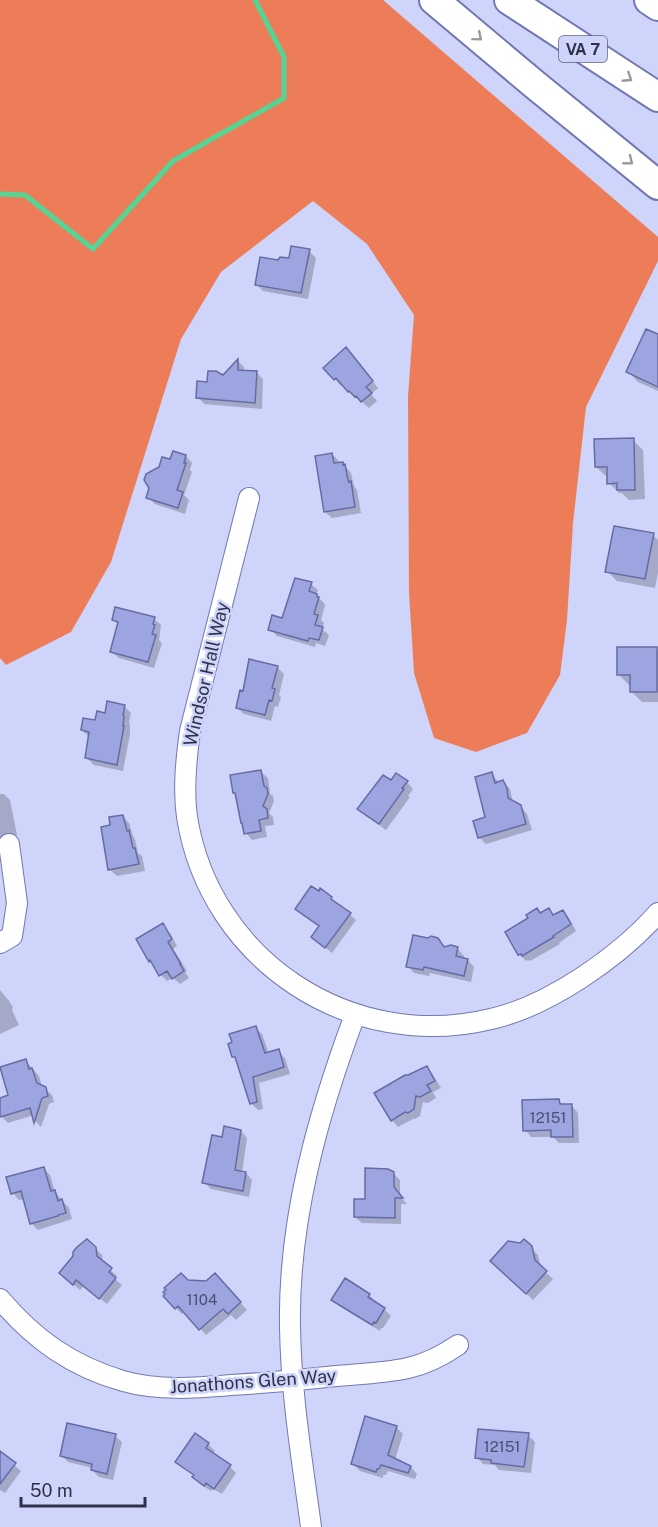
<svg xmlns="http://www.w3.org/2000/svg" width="658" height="1527" viewBox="0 0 658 1527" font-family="'Public Sans',sans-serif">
  <rect width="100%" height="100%" fill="#ced4fa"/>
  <path fill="#ed7d59" d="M0,0H383L658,237V261L586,407L573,523L567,620L560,675L527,733L476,752L434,738L414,673L409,592L408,396L414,315L367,244L313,201L221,272L181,339L111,562L71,632L6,665L0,658Z"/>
  <path fill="#0003" d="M309,251L316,258L308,299L263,291L256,284L290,260Z
    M658,336V391L638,382L628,371Z
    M352,356L378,388L371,394L377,401L369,408L356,397L355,398L343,384L341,386L325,368Z
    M238,361L244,367V372H256L263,379L262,409L204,404L198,397L208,383L223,377Z
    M633,440L643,450L645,499L629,500L622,493H619L609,483V477H607L596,467Z
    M332,454L339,461V464L342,463L351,473L354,486L357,490L361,513L332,518L325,512Z
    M186,456L192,463L190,470L192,472L184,495L189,500L185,514L155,504L148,497L151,488L171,461Z
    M653,535L658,540V572L655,588L617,581L607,571Z
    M311,584L318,590L316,595L323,602L325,605L321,620L324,623L322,629L329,635L325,646L316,643L315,647L277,636L270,629L283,619Z
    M113,619H154L161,625L159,640L162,643L154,668L119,658L112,652L119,625Z
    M656,649L658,651V702H642L632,692V685H629L619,675Z
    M277,667L284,674L279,695L281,697L278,707L275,706L271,721L244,714L237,708L244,693Z
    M124,706L131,713L129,722L130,724V734L123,771L94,765L87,758L89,737L82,730Z
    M261,772L268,778L270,794L273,796L274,801L269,813L273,817L274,825L265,826L267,837L252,840L246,833L237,796L234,792Z
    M492,774L499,783L503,782L510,789L513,803L520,806L527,814L532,830L486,844L479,837L487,818Z
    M407,782L413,789L408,796L410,797L386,830L366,816L359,809L391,783Z
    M0,794H4L10,800L17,835L0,841Z
    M122,816L129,823L133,836L135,839L138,853L142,856L145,871L117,876L110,870L112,826Z
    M331,898L356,920L332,953L313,937L320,927L297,908Z
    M549,910L555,916L563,912L569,918L576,931L559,943L560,944L530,961L528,960L526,961L519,954L541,914Z
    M162,925L169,932L177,946L173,949L187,971L185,972L189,978L180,984L173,978L167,981L161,975L155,966L150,961L138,940Z
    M437,940L445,948L451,947L458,949L464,956V959L468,960L474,967L471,982L430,973L429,976L414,973L408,966Z
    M0,990L9,1001L13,1007L12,1010L19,1025L0,1034Z
    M255,1028L262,1034L269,1054L278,1051L285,1058L290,1074L259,1083L263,1109L258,1110L251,1103L238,1060L234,1056Z
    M26,1061L39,1076L42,1087L52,1095L54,1102L49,1104L41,1127L36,1122L34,1115L8,1123L1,1116L0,1113V1099L10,1096Z
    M427,1068L433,1075L441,1088L433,1092L436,1098L428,1103L423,1102L420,1116L415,1119H413L398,1127L392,1120Z
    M559,1101L563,1105L572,1106L578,1113L579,1143H559L553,1137H531L525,1130Z
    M241,1131L247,1138L242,1173H246L252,1180L249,1197L211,1189L204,1182L223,1139Z
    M43,1168L50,1175L55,1192L69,1208L72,1219L38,1230L31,1223L24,1199L19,1200L13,1193Z
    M393,1173L400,1180V1196L407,1204H401V1224L362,1223L355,1217L367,1200Z
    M524,1241L538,1255L541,1268L553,1279L533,1300L492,1261L521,1245Z
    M95,1248L102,1255L103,1263L117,1276L115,1279L122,1285L107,1304L84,1286L80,1290L68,1280Z
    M188,1282H222L247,1310L236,1320L231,1315L206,1335L185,1312L182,1314L176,1308Z
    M369,1295L376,1302L375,1303L384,1309L391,1316L383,1328H381L380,1331L339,1306L333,1299Z
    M396,1427L403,1434L395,1460L411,1467L417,1474L415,1479L388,1471L386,1475H383V1478L360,1471L353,1464Z
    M528,1435L535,1442L531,1473L499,1470L495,1465L483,1464L477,1457Z
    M115,1436L122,1442L113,1480L99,1477L92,1470L93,1468L68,1462L61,1455Z
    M208,1444L215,1451L212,1454L230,1467L236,1473L222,1494L213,1489L211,1491L200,1484L194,1477L195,1476L177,1462Z
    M0,1453L21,1471L5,1493L0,1490Z"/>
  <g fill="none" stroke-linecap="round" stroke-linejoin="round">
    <path stroke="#54d595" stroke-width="5" d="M0,194L25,195L93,249L173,161L284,98V57L255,0"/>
  </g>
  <path fill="#9da5e1" stroke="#656ba3" stroke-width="1.5" d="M291,246L310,249L301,293L255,285L260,257L278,260L280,257L289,258Z
    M646,329L658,334V387L626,372Z
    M346,347L373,381L366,387L372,393L361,402L356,396L355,397L349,391L348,392L336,378L334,380L323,368Z
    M238,359V370L257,371L255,403L196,398L197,381L207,382L208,371H216L223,375Z
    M634,438L635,490H617V483L607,484V467H595L594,439Z
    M173,451L186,455L184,463H186L177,490L183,492L178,508L146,498L149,488L144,480L146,474L159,467L162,457L170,459Z
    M332,453L334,463L343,462V465L345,464L348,480L349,482L351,481L355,507L324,512L315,456Z
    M614,526L654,533L645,579L605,572Z
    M295,578L312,582L309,591L317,594V597H319L314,614L318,615L315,625L323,627L319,640L309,638L308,641L268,630L272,615L282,618Z
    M115,607L155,617L153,624L155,625L152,634L156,635L148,662L110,652L118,622L112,620Z
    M617,647H657V692H630V675H617Z
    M249,659L278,666L272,688L275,689L272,701L269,700L265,715L236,708L240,690L243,691Z
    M107,701L125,705L123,715L124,716L123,726H124L117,765L85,758L89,732L81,730L83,718L95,720L97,711L105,713Z
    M261,770L264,786L267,788L268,794L263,806L267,809L268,818L259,820L261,831L244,834L242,823H241L235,793H233L230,775Z
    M492,772L495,783L503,780L507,788L508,798L521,805L526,824L478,838L473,821L485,817L475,777Z
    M396,773L408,781L402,788L404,789L379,824L357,809L383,775L391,780Z
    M123,815L127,831L129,830L133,848H135L139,864L108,870L101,827L110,825L109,817Z
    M311,886L319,891L320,888L332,897L331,899L351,913L325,948L311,937L319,926L295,909Z
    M537,908L540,913L549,908L553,915L563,910L571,924L553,936L554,937L522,956L521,954L518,955L505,932L528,918L526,915Z
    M163,923L172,939L168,942L181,964H180L184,971L172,979L167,971L159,976L150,960L149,962L136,939Z
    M413,935L428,938L431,936L438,938L444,947L451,945L458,947L456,956L468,959L464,976L424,967L423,970L406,967Z
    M256,1026L265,1053L279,1049L284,1067L253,1077L257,1102L250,1104L235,1057H232L228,1044L232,1042L229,1034Z
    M26,1059L29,1069L32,1068L37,1083L46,1087L48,1096L42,1098L34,1123L30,1108L0,1117V1098L8,1095L0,1067Z
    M427,1066L435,1081L427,1085L431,1091L420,1097L416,1096L414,1109L408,1113L405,1112L391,1121L374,1093L405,1075H408Z
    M559,1099L560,1104H572L573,1137H551V1130L523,1131L522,1100Z
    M224,1126L241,1130L235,1170L246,1172L243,1191L202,1183L212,1135L222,1137Z
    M44,1167L51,1191L55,1190L58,1201L62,1199L66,1213L58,1215V1216L30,1224L21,1191L11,1194L6,1177Z
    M365,1168L388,1169L394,1172V1187L403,1198H395V1218L354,1217V1199H365Z
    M87,1239L96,1247L97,1256L112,1268L109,1272L116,1278L99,1299L76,1280L73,1285L59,1273L73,1256V1252L77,1247Z
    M524,1239L532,1246L535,1260L547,1271L526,1294L490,1261L508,1241L520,1243Z
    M181,1273L188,1280L206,1281L215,1273L241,1302L228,1314L223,1309L199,1330L178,1306L175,1309L163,1296L165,1294L163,1292L166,1290L164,1288Z
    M345,1278L370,1294L368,1297L385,1308L376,1323L374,1322L372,1325L331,1300Z
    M365,1416L397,1426L388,1455L411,1466L408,1473L381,1465L379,1469H377L376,1472L351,1464Z
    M67,1423L116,1434L107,1474L91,1470L92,1464L60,1456Z
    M478,1429L529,1433L524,1467L491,1463V1460L475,1458Z
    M195,1433L209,1443L206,1448L231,1465L214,1489L206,1483L204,1486L192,1477L194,1475L175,1462Z
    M0,1451L16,1463L0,1484Z"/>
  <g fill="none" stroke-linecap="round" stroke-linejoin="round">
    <defs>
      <path id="minor" d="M249,498L190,731C186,760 183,789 187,817C210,961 351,1053 491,1019C549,1006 619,957 658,913
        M0,943L12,936L17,903L9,844
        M0,1299C34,1339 71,1366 123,1381C158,1391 195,1388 231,1385C266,1383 301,1380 336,1376C359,1374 386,1373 408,1368C426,1364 442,1356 458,1345
        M311,1527C302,1460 291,1394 290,1327C288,1220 318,1114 355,1015"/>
      <path id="highway" d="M434,0L534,84L658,185
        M509,0L658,97
        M649,0L658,6"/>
    </defs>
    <use href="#minor" stroke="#7278b1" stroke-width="22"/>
    <use href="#highway" stroke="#7278b1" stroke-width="32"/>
    <use href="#minor" stroke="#fff" stroke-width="20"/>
    <use href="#highway" stroke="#fff" stroke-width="28"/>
  </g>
  <defs><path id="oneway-chevron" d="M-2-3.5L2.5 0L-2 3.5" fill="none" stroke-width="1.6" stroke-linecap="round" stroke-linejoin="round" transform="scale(1.5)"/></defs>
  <g stroke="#9698a4">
    <use href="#oneway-chevron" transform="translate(478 37) rotate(40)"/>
    <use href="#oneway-chevron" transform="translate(628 78) rotate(33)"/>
    <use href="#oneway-chevron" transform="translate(629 161) rotate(39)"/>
  </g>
  <g text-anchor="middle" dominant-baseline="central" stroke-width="5" stroke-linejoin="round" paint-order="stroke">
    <g font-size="15" fill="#4a4e6f">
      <text x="548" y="1117">12151</text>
      <text x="202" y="1299">1104</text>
      <text x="502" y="1446">12151</text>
    </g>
    <rect fill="#ced4fa" stroke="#5e627e" stroke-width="1.5" x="559" y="36" width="48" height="26" rx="4.5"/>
    <g font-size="16" font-weight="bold" fill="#2e3149">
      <text x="583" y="49">VA 7</text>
    </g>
    <g font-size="18" fill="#2e3149" stroke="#ced4fa">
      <text transform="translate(206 674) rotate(-77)">Windsor Hall Way</text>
      <text transform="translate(253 1381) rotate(-4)">Jonathons Glen Way</text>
    </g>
  </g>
  <path d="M21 1497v9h124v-9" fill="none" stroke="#2e3149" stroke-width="3"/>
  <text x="30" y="1497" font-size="18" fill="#2e3149" stroke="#ced4fa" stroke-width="4.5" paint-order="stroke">50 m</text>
</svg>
